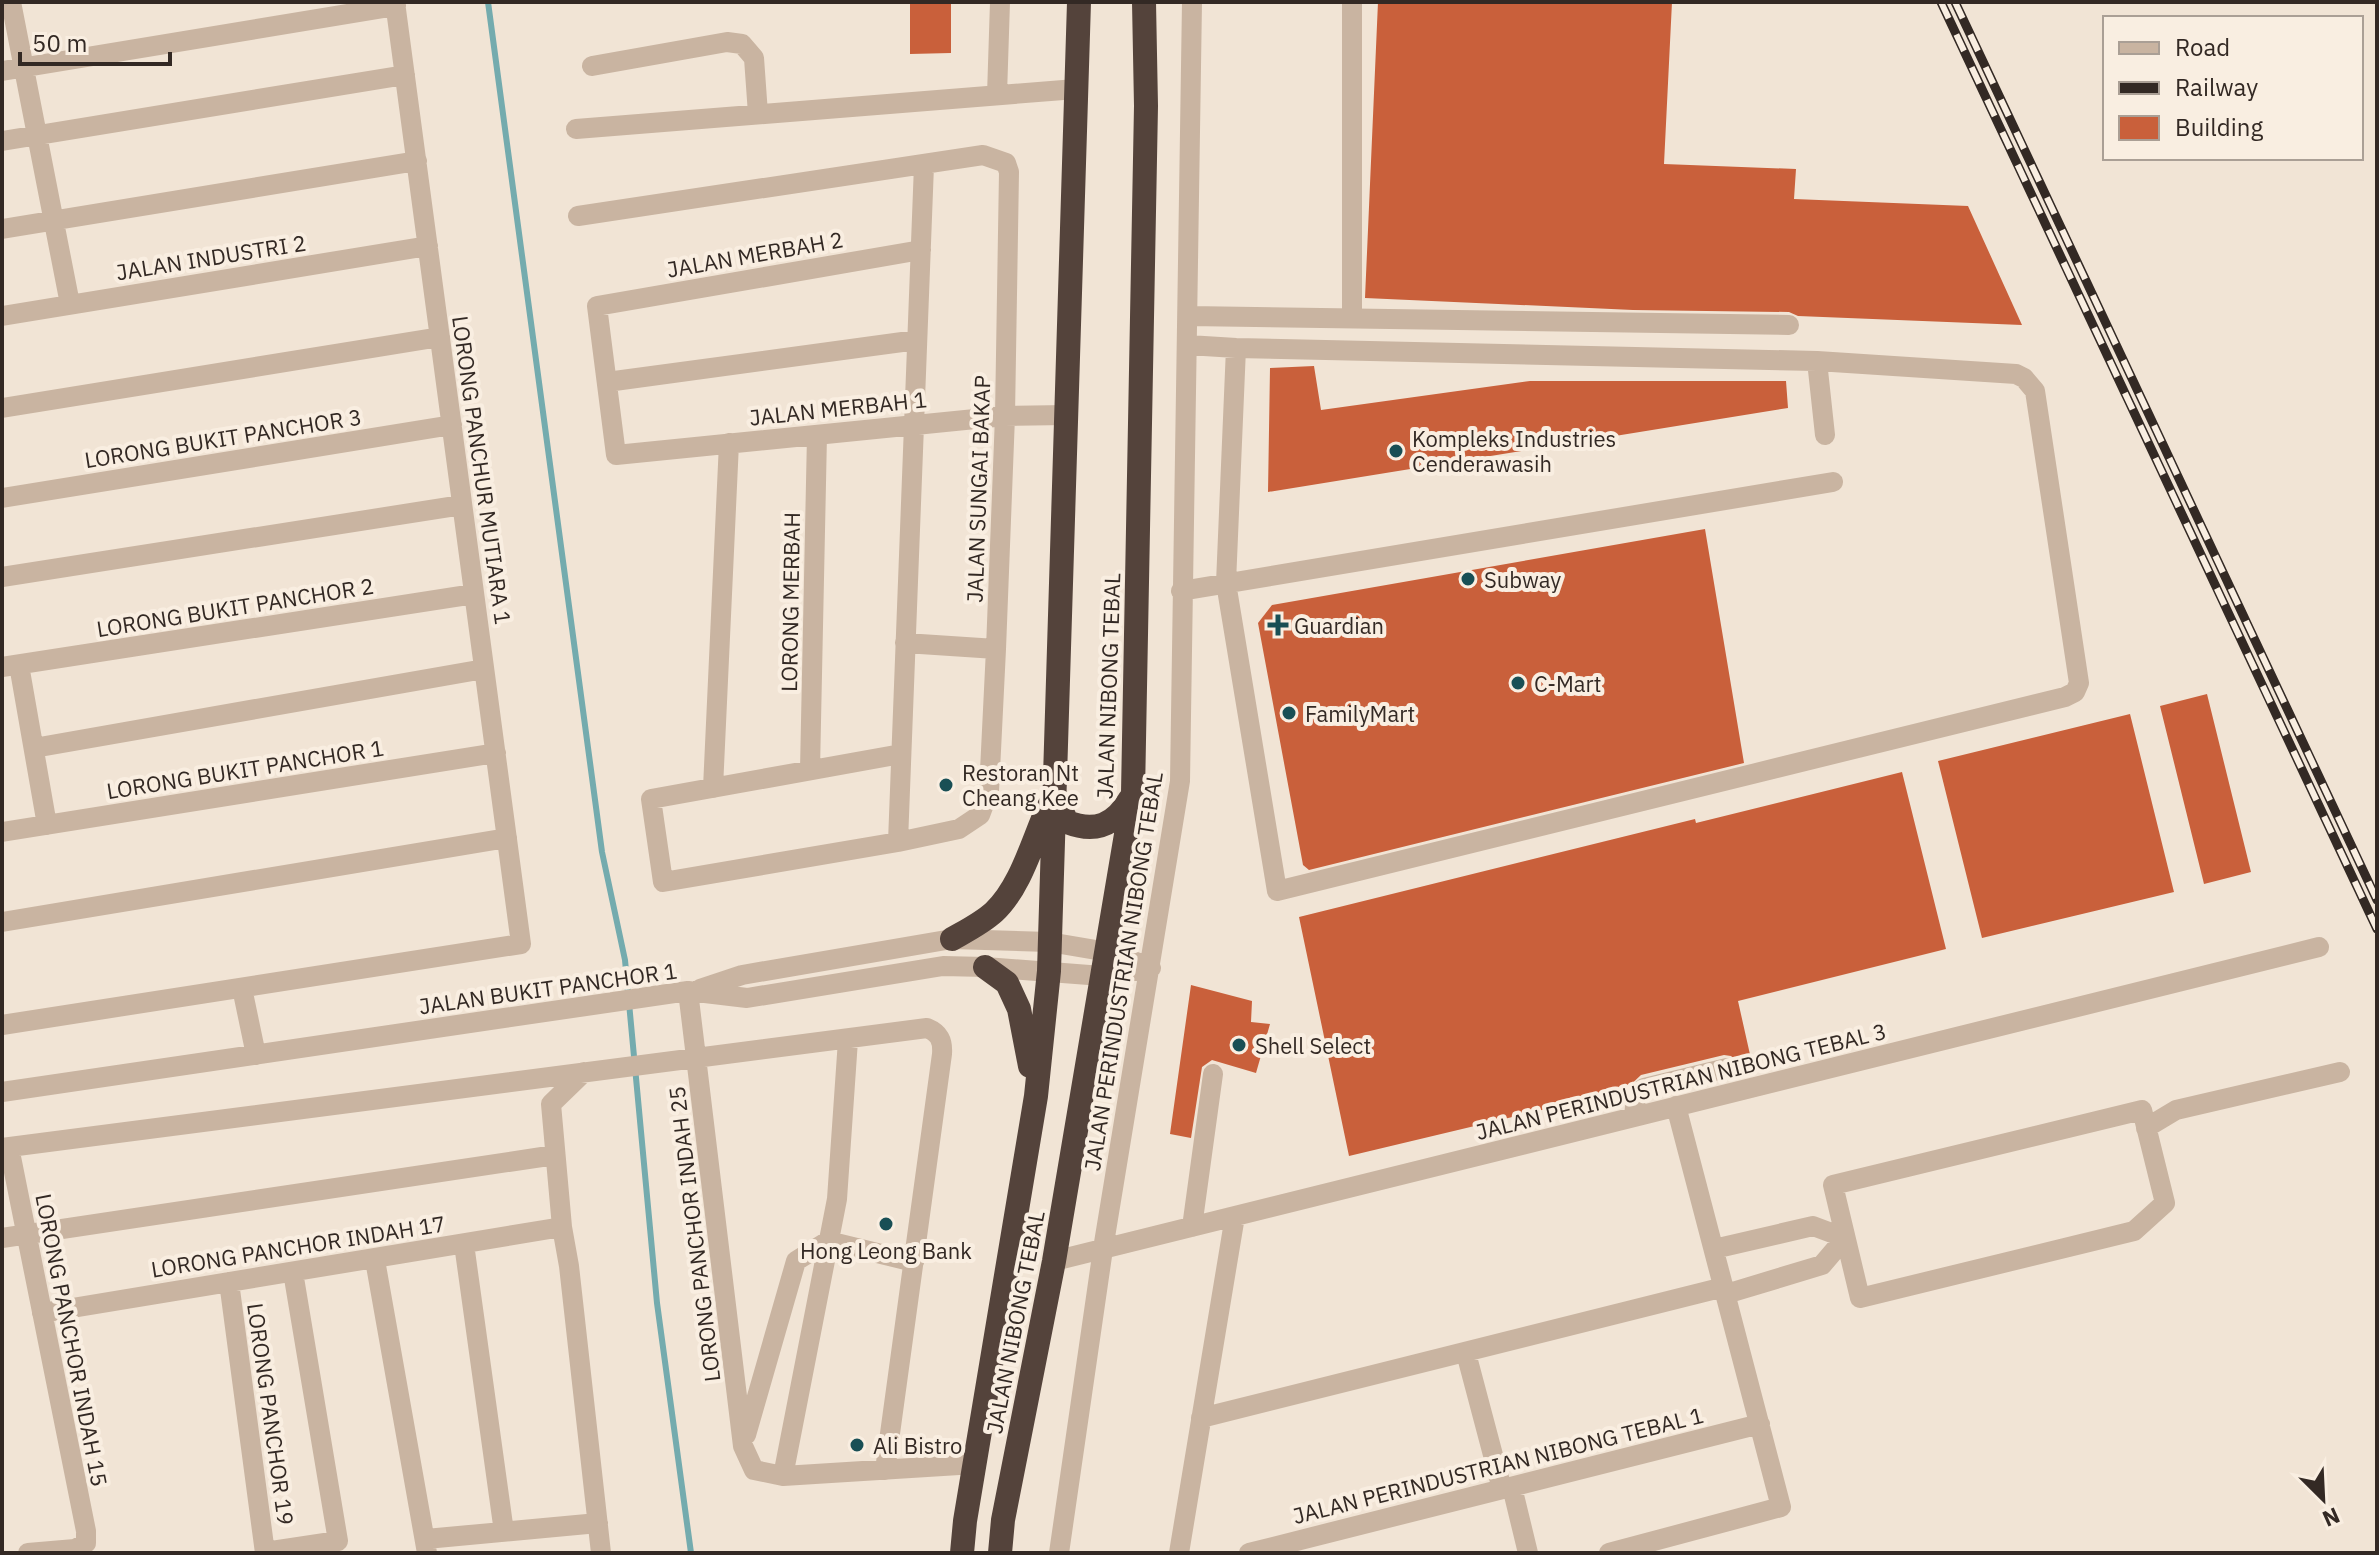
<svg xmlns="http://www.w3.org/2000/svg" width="2379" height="1555" viewBox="0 0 2379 1555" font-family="'IBM Plex Sans',sans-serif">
  <rect width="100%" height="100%" fill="#f1e4d5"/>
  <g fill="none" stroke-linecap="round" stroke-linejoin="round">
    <path stroke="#74abae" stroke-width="6" d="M488,2L602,852L625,960L657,1303L691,1553"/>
  </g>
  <path fill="#c9603b" d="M910,2H951V53L910,54Z
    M1378,2H1672L1664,164L1796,169L1794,199L1968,206L2022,325L1798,316L1789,312L1633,310L1365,298Z
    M1314,366L1321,410L1530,381H1786L1788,408L1268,492L1270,368Z
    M1705,529L1744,763L1309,870L1303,865L1258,623L1272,605Z
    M2207,694L2251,872L2204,884L2160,706Z
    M2130,714L2174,892L1982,938L1938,761Z
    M1902,772L1946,949L1738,1001L1751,1059L1738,1062L1731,1056L1724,1055L1641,1075L1625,1090L1349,1156L1299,917L1695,819L1696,823Z
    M1191,985L1252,1001L1251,1022L1270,1024L1256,1073L1212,1060L1202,1067L1191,1138L1170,1134Z"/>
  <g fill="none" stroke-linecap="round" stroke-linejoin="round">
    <path stroke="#c9b4a1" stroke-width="20" d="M11,2L70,304
      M592,66L727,42L742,44L754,58L758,114
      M2,71L396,6
      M997,95L1000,2
      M576,129L1076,89
      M2,141L405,75
      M578,216L983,155L1006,163L1009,172L1005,416L996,649L989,791L980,815L959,829L898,842L663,882L651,799L901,754
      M2,229L417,161
      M921,250L597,306L616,455L1005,416L1066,415
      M2,316L428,246
      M1189,316L1789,325
      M1352,318V2
      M1188,345L1236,348L1817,361L2016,374L2024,378L2035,391L2079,683L2075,692L2065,697L1277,891L1226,583L1236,348
      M1817,361L1825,435
      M607,382L917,340
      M2,408L440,337
      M2,498L452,425
      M2,577L462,505
      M1181,591L1833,482
      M905,643L996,649
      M19,665L47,825
      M2,667L474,594
      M34,748L484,669
      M810,770L817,435
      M713,788L729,443
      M2,832L496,753
      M898,842L924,165
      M2,922L507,838
      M242,988L256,1055
      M700,989L742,975L952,939L1049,942L1108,952L1147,966
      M688,991L743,1446L754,1470L783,1476L975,1464
      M2,1025L521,944L395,2
      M584,1072L551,1104L562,1227L569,1266L601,1553
      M2,1092L688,991L747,998L943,966L985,967L1102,976L1151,968
      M2142,1110L2165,1203L2134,1231L1860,1298L1833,1185Z
      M1634,1117L1636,1096L1644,1088L1727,1068
      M2146,1128L2176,1110L2340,1072
      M9,1147L86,1531V1543L75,1549L28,1553
      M2,1148L927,1028C939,1033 943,1040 942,1054L885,1470
      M1192,1227L1213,1074
      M2,1238L555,1155
      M464,1244L504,1532
      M1714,1249L1813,1226L1845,1238
      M375,1260L427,1553
      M1054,1261L2319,947
      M229,1282L265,1553
      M1726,1294L1822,1265L1845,1238
      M42,1313L562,1227
      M1466,1353L1502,1489
      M1201,1418L1724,1287
      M746,1435L796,1261L828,1241L914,1262
      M783,1476L837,1199L848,1040
      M1512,1487L1528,1553
      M426,1539L598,1523
      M265,1552L338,1541L293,1272
      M1059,1553L1103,1249L1180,781L1192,2
      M1179,1553L1235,1216
      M1249,1553L1760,1424
      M1609,1553L1781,1507L1676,1106"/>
    <path stroke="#54433b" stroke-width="24" d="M1054,795L1067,822C1095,833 1115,825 1130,799
      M952,939C966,931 982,923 994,912C1021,887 1033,840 1048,807
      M985,967L1007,983L1019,1009L1030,1066
      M962,1553L965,1521L1036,1096L1049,971L1079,2
      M1000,1553L1003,1520L1054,1261L1133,793L1146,106L1144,2"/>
    <defs>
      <path id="rail" d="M1941,2L2377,929
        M1955,2L2377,900"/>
    </defs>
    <use href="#rail" stroke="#332924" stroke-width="9"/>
    <use href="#rail" stroke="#f9eee1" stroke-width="6" stroke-dasharray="18" stroke-linecap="butt"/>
  </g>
  <g fill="#194f55" stroke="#f9eee1" stroke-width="3">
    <circle cx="1396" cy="451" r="8"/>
    <circle cx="1468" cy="579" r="8"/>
    <path d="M1274 613h8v8h8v8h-8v8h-8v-8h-8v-8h8z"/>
    <circle cx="1518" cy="683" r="8"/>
    <circle cx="1289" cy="713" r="8"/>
    <circle cx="946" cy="785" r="8"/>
    <circle cx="1239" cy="1045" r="8"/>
    <circle cx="886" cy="1224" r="8"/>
    <circle cx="857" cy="1445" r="8"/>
  </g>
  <g text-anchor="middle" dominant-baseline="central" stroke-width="8" stroke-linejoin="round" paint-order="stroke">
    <g font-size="22" fill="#332924" stroke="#f9eee1">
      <text transform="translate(755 254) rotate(-10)">JALAN MERBAH 2</text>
      <text transform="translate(211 257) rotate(-9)">JALAN INDUSTRI 2</text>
      <text transform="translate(838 408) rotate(-6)">JALAN MERBAH 1</text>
      <text transform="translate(223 438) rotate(-9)">LORONG BUKIT PANCHOR 3</text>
      <text transform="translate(482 470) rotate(82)">LORONG PANCHUR MUTIARA 1</text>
      <text transform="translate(978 489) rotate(-88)">JALAN SUNGAI BAKAP</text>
      <text transform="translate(790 602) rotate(-89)">LORONG MERBAH</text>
      <text transform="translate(235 607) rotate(-9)">LORONG BUKIT PANCHOR 2</text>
      <text transform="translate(1108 686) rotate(-88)">JALAN NIBONG TEBAL</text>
      <text transform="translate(245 769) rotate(-9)">LORONG BUKIT PANCHOR 1</text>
      <text transform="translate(1123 971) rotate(-81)">JALAN PERINDUSTRIAN NIBONG TEBAL</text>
      <text transform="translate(548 988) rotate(-8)">JALAN BUKIT PANCHOR 1</text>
      <text transform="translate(1681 1081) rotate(-14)">JALAN PERINDUSTRIAN NIBONG TEBAL 3</text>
      <text transform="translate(694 1234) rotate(-97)">LORONG PANCHOR INDAH 25</text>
      <text transform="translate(298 1246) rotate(-9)">LORONG PANCHOR INDAH 17</text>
      <text transform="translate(1015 1322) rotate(-79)">JALAN NIBONG TEBAL</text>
      <text transform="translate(72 1340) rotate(79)">LORONG PANCHOR INDAH 15</text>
      <text transform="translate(271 1414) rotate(82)">LORONG PANCHOR 19</text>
      <text transform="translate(1498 1465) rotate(-14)">JALAN PERINDUSTRIAN NIBONG TEBAL 1</text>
    </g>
    <g font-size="22" fill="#332924" stroke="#f9eee1" text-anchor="start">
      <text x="1412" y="438">Kompleks Industries<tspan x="1412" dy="25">Cenderawasih</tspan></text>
      <text x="1484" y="579">Subway</text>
      <text x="1294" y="625">Guardian</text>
      <text x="1534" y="683">C-Mart</text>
      <text x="1305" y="713">FamilyMart</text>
      <text x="962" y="772">Restoran Nt<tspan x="962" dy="25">Cheang Kee</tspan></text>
      <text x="1255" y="1045">Shell Select</text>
      <text x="886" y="1250" text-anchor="middle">Hong Leong Bank</text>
      <text x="873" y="1445">Ali Bistro</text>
    </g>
  </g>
  <rect width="2379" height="1555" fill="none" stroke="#332924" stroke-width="8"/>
  <rect x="2103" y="16" width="260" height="144" fill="#f9eee1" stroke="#aa9f95" stroke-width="2"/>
  <rect x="2119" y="42" width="40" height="12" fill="#c9b4a1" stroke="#aa9f95" stroke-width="2"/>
  <text x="2175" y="56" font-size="24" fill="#332924">Road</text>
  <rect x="2119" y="82" width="40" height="12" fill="#332924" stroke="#aa9f95" stroke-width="2"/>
  <text x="2175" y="96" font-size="24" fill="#332924">Railway</text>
  <rect x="2119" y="116" width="40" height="24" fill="#c9603b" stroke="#aa9f95" stroke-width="2"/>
  <text x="2175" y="136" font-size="24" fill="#332924">Building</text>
  <g transform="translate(2323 1499) rotate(156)" stroke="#f9eee1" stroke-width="6" paint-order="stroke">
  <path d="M0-6L14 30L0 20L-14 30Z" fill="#332924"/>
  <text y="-12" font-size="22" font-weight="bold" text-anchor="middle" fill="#332924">N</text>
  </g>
  <path d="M20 52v12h150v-12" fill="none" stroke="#332924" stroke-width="4"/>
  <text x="32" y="52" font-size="24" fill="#332924" stroke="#f9eee1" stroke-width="6" paint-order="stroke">50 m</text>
</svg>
